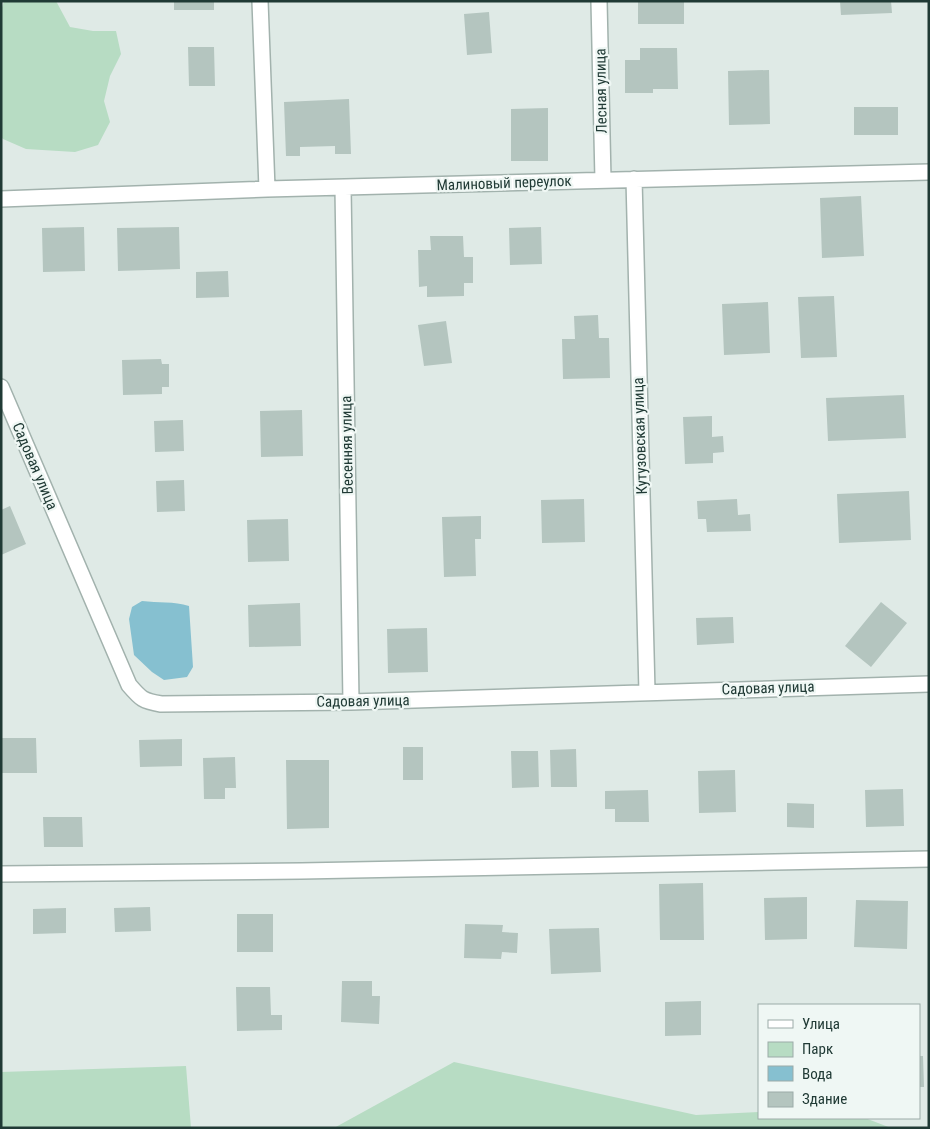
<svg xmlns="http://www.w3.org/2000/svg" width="930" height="1129" viewBox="0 0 930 1129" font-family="'Roboto Condensed',sans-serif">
  <rect width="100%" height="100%" fill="#dfeae6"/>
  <path fill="#b7dcc3" d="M4,1H56L70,27L93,31H116L121,54L110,76L104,101L110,122L98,145L75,152L26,149L3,139L1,137V11Z
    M454,1062L696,1115L759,1112V1118H865L891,1128H334Z
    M186,1066L191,1128H1V1072Z"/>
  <path fill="#86c0d0" d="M142,601C158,603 174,601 189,606L193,667L187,677L164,680L152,672L134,655L129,619L132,607Z"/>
  <path fill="#b4c5bf" d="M174,1H214V10H174Z
    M638,1H684V24H638Z
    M840,1H891L892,13L841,15Z
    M489,12L492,53L467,55L464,14Z
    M188,47H214L215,86H189Z
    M640,48H677L678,89H653V93H625V60H640Z
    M769,70L770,124L729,125L728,71Z
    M349,99L351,154H335V146L300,147V156H286L284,102Z
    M854,107H898V135H854Z
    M548,108V161H511V109Z
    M861,196L864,256L822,258L820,198Z
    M84,227L85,271L43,272L42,228Z
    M179,227L180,269L118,271L117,228Z
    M541,227L542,264L510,265L509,228Z
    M430,236H463L464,257H473V283H464V296L427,297V286L419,287L418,250H431Z
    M228,271L229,297L196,298V272Z
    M834,296L837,357L801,358L798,297Z
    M768,302L770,353L724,355L722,304Z
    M598,315L599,338H609L610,378L563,379L562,339H575L574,316Z
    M446,321L452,363L424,366L418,325Z
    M161,359L162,364H169V387H162V394L123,395L122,360Z
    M904,395L906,438L828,441L826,398Z
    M302,410L303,456L261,457L260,411Z
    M712,416V437L723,436L724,452L713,453V463L685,464L683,417Z
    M183,420L184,451L155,452L154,421Z
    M184,480L185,511L157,512L156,481Z
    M909,491L911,540L839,543L837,494Z
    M584,499L585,542L542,543L541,500Z
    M737,499L738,515L750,514L751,531L707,532L706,519H698L697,501Z
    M10,506L26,544L1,555V510Z
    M481,516V539H475L476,576L444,577L442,517Z
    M288,519L289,561L248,562L247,520Z
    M881,602L907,623L871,667L845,646Z
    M300,603L301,646L249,647L248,605Z
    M733,617L734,643L697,645L696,618Z
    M427,628L428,672L388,673L387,629Z
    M1,738H36L37,773H1Z
    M182,739V766L140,767L139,740Z
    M403,747H423V780H403Z
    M576,749L577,787H551L550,750Z
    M511,751H538L539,787L512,788Z
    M235,757L236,788H225V799H204L203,758Z
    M286,760H329V828L287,829Z
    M735,770L736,812L699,813L698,771Z
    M903,789L904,826L866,827L865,790Z
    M648,790L649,822H615V809H605V791Z
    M787,803L814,804V828L787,827Z
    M43,817H82L83,847H44Z
    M703,883L704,940H660L659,884Z
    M807,897V939L765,940L764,898Z
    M856,900L908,901L907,949L854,947Z
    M150,907L151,931L115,932L114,908Z
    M66,908V933L33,934V909Z
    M237,914H273V952H237Z
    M465,924L503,925L502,932L518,933L517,953L502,952L501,959L464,958Z
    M599,928L601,972L551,974L549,929Z
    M342,981H372V996H380L379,1024L341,1022Z
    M236,987H270L271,1015H282V1030L237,1031Z
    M701,1001V1035L665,1036V1002Z
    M919,1056H923L924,1087H919Z"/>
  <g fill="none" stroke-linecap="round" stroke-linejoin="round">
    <defs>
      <path id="minor" d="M260,1L267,189L929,172
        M599,1L603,180
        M634,179L647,692
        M343,188L351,702
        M1,199L267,189
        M1,387L129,685C141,699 143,701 161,704L351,702L929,684
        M1,874L301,871L929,859"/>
    </defs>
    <use href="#minor" stroke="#a2b2ad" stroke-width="18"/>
    <use href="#minor" stroke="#fff" stroke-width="15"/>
  </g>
  <g text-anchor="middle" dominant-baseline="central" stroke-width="4.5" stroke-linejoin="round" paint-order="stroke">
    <g font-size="15" fill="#203a35" stroke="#eff7f4">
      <text transform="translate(601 91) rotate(-91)">Лесная улица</text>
      <text transform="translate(504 183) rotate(-2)">Малиновый переулок</text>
      <text transform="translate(640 436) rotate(-92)">Кутузовская улица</text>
      <text transform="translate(347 445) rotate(-91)">Весенняя улица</text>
      <text transform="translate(35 466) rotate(67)">Садовая улица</text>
      <text transform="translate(768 688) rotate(-2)">Садовая улица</text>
      <text transform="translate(363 701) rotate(-1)">Садовая улица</text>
    </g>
  </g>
  <rect width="930" height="1129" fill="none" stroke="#203a35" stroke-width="5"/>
  <rect x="758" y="1004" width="162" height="115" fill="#eff7f4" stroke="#9caba8"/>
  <rect x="768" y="1020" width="25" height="8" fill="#ffffff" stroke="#9caba8"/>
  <text x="802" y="1029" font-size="15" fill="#203a35">Улица</text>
  <rect x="768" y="1042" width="25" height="15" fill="#b7dcc3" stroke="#9caba8"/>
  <text x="802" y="1054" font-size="15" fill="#203a35">Парк</text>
  <rect x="768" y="1066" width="25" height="15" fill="#86c0d0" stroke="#9caba8"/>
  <text x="802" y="1079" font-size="15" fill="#203a35">Вода</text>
  <rect x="768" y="1092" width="25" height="15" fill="#b4c5bf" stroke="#9caba8"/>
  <text x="802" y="1104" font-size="15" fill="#203a35">Здание</text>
</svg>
